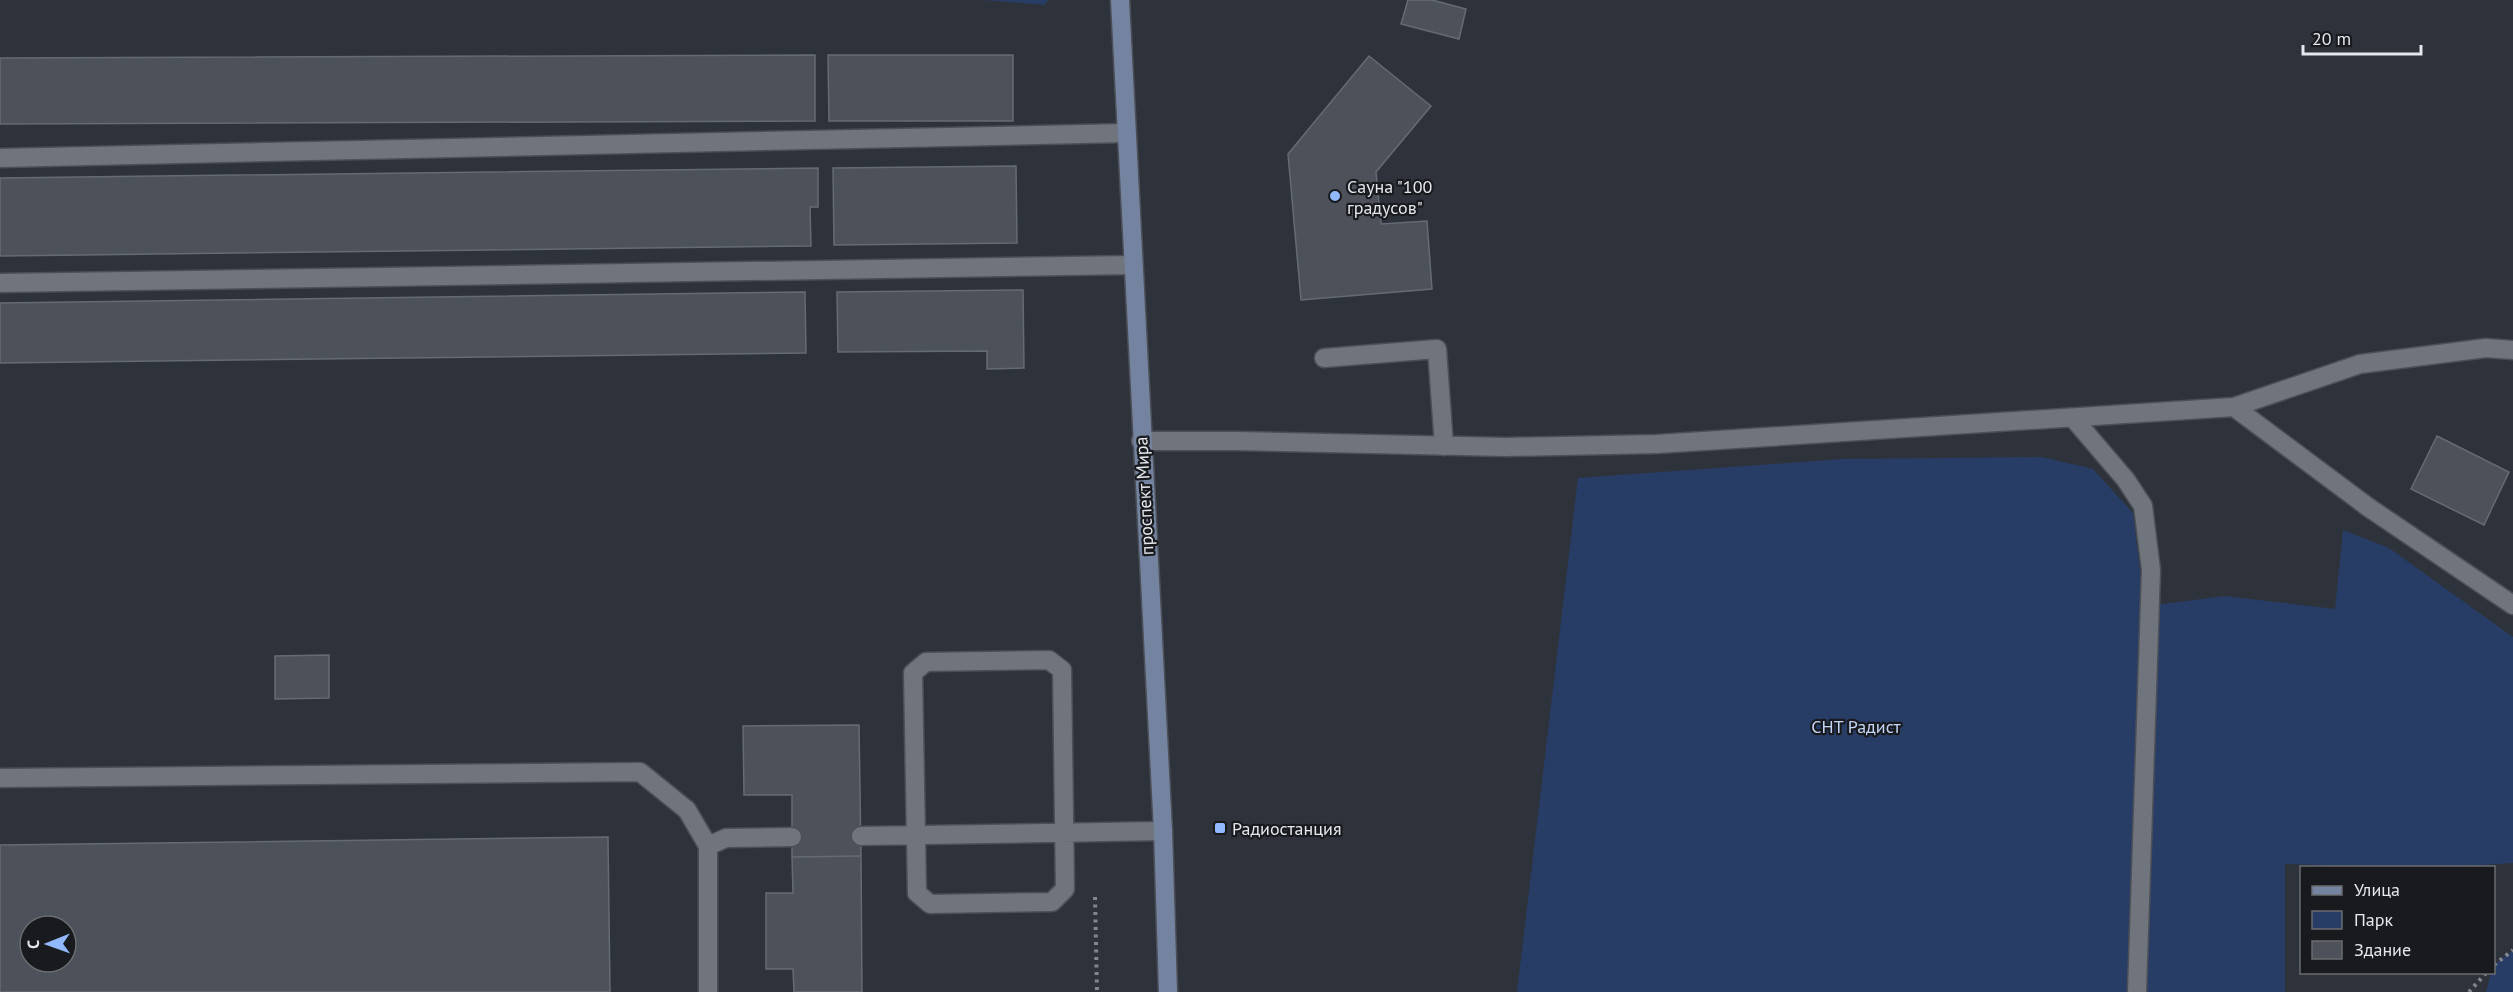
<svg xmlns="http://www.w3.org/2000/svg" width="2513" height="992" viewBox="0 0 2513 992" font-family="'PT Sans',sans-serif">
  <rect width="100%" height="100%" fill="#2e333b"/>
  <path fill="#283d65" d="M984,0H1048L1045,5Z
    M2042,457L2093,469L2133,513L2144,604H2164L2225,596L2335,609L2343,530L2389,548L2513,637V863L2433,868L2285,864V992H1517L1578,478L1843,459Z
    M2513,950V992H2486L2491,973L2494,972V965Z"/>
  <path fill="#4c515a" stroke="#656b74" stroke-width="1.5" fill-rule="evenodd" d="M1408,0H1432L1466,9L1459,39L1401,24Z
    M815,55V121L0,124V58Z
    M828,55H1013V121H829Z
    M1369,56L1431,106L1376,172L1381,224L1427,221L1432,289L1301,300L1288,154Z
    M1016,166L1017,243L834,245L833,168Z
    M818,168V207H810L811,246L0,256V178Z
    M1023,290L1024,368L987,369V351L838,352L837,292Z
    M805,292L806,353L0,363V303Z
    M2437,436L2509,472L2484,525L2411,489Z
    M329,655V698L275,699V656Z
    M859,725L861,856L792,857V795H744L743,726Z
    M608,837L610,992H0V845ZM30,926H66V962H30Z
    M861,856L862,992H794L793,969H766V893H793L792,857Z"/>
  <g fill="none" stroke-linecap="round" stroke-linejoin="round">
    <defs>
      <path id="lane" d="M0,158L1126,133
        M0,283L1133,265
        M1324,358L1437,349L1444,446
        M2073,418L2126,480L2143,506L2151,570L2137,992
        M1049,660L1062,670L1065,889L1052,902L930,904L917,893L913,673L926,662Z
        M0,778L640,772L687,810L708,846
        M861,836L1163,831
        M708,992V846L726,838L792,837"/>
      <path id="street" d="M2234,407L2368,507L2513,605
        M1141,441H1235L1506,447L1657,444L2234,407L2360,364L2486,348L2513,350"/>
      <path id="secondary" d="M1120,0L1163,831L1168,992"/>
    </defs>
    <use href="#lane" stroke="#4c4f57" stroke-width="21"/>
    <use href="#street" stroke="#4c4f57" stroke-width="21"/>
    <use href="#secondary" stroke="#4c4f57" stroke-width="21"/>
    <path stroke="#82868d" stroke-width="4" stroke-dasharray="3 4.5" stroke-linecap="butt" d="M1095,897L1097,992
      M2494,965L2513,950
      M2469,992L2487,972"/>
    <use href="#lane" stroke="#6f747d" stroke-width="18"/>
    <use href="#street" stroke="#6f747d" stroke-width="18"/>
    <use href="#secondary" stroke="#7484a0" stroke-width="18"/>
  </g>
  <g fill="#91b8fd" stroke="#181a1e" stroke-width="2">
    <circle cx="1335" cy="196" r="6"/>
    <rect x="1214" y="822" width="12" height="12" rx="3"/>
  </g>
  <g text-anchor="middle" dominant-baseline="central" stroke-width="4.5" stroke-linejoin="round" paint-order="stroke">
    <g font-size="18" fill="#e4e7ec" stroke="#181a1e" text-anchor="start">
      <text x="1347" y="186">Сауна "100<tspan x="1347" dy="21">градусов"</tspan></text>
      <text x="1232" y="828">Радиостанция</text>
    </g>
    <g font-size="18" fill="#e4e7ec" stroke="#181a1e">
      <text transform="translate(1144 496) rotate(-93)">проспект Мира</text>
    </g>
    <g font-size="18" fill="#c4d7f8" stroke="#181a1e">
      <text x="1856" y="726">СНТ Радист</text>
    </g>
  </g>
  <rect x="2300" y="866" width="195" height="108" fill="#181a1e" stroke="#6a6c70" stroke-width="1.5"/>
  <rect x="2312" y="886" width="30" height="9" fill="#7484a0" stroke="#6a6c70" stroke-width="1.5"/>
  <text x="2354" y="896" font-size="18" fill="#e4e7ec">Улица</text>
  <rect x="2312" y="911" width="30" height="18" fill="#283d65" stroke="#6a6c70" stroke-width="1.5"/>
  <text x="2354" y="926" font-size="18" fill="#e4e7ec">Парк</text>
  <rect x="2312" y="941" width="30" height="18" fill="#4c515a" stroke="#6a6c70" stroke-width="1.5"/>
  <text x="2354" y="956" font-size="18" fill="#e4e7ec">Здание</text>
  <g transform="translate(48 944) rotate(269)"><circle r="28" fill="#181a1e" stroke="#6a6c70" stroke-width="1.5"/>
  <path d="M0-4.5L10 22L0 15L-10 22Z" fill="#91b8fd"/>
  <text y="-9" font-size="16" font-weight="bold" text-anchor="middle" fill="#e4e7ec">С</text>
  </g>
  <path d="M2303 45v9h118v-9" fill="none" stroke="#e4e7ec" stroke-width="3"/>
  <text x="2312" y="45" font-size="18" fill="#e4e7ec" stroke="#181a1e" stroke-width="4.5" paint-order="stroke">20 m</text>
</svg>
